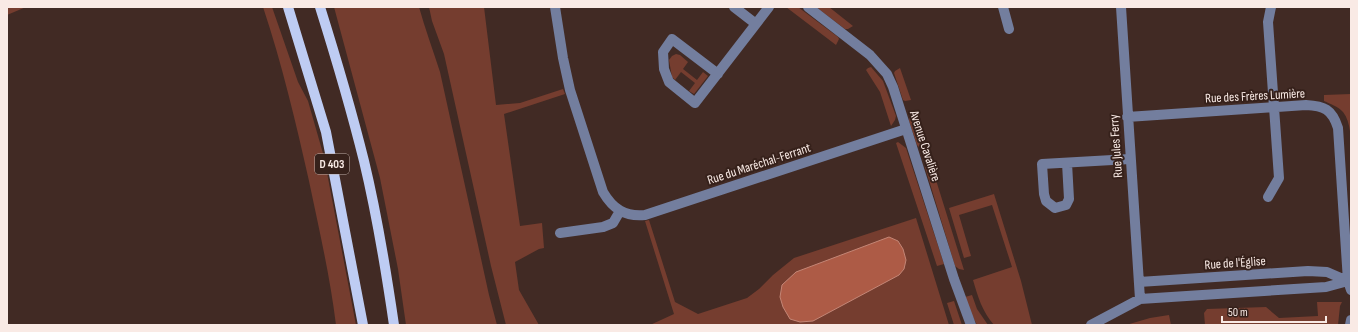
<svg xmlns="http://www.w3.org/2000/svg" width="1358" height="332" viewBox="0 0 1358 332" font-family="'Sofia Sans Condensed',sans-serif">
  <rect width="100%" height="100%" fill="#412a24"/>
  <path fill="#753d2f" d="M7,7H26L7,15Z
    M263,7H272L298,82L308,101L324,157L356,325H336C330,276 319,229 309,181C296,123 282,64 263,7Z
    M334,7H419C425,29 433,50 440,72L489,295L497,325H406L398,269L380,178Z
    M429,7H484L496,105L520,103L563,89L565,94L504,114L520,226L542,223L544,248L539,249L515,262L519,290L539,325H506L491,266L444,54L432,21Z
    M786,7H798L838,37L839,39L836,45Z
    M816,7H829L853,26L848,29H845Z
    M676,54L680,55L688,62L683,69L697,80L703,72L708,76L694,94L689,91L695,83L681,72L675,80L672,77L669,60L672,56Z
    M871,67L883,81L896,116L895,120L891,126L880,92L866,70L868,68Z
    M900,68L911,100L905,101L903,100L894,73L895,71Z
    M1351,94V152C1351,140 1351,122 1343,112C1338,106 1330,104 1324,101V95Z
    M915,114L925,144L919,147L917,145L909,121L910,116Z
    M898,142L906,148L944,264L937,266L896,143Z
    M931,164L964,270L959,269L955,266L925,167Z
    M994,194L1021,281L1032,325H994C982,311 978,297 973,280L1012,267L992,205L959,215L971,256L964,258L949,208Z
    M916,218L949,325H650L674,314L645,221L649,220L675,302L698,314L747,298L759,289L773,275L794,258Z
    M972,295L977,309L988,325H977L972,315L965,297Z
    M954,301L962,325H954L947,303Z
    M1317,302H1342L1340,306L1338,325H1205L1204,313L1207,309L1266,307L1279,318L1318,316Z
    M1169,315L1171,325H1126L1150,318Z"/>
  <path fill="#ad5b46" stroke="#c48676" d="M889,237L898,241L903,249L906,260L904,269L899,275L813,321L800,322L790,319L783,307L780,297L782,285L796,272Z"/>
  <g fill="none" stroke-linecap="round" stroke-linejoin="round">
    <path stroke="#737e9e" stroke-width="10" d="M555,7L563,58L570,90L603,192C613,209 625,217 645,215L906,129
      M734,7L756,24
      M808,7L870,55L887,74L893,87L954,279L971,325
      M1003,7L1009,29
      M1121,7L1140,299
      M718,74L672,39L663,52L664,69L669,82L695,103L769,7
      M1127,117L1306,105C1324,106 1332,109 1338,128L1348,281L1351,290
      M1067,163L1069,199L1066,205L1055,208L1046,201L1044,194L1042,164L1130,159
      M1268,197L1279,178L1268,22L1271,7
      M560,233L603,227L613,223L620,211
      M1139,282L1308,271L1327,272L1350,282
      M1091,325L1140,299L1326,287L1348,281
      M1350,325L1351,320"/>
    <path stroke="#beccf3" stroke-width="10" d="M288,7L326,132L363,325
      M320,7C336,58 351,109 364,161C377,215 386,270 394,325"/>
  </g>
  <g text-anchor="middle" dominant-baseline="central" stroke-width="4" stroke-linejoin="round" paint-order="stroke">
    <rect fill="#36211b" stroke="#beaea8" stroke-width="1" x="315" y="154" width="34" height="20" rx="3"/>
    <g font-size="12" font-weight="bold" fill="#f9eae5">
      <text x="332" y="164">D 403</text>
    </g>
    <g font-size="13" fill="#f9eae5" stroke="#36211b">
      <text transform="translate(1255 96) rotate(-3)">Rue des Frères Lumière</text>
      <text transform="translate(925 146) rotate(72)">Avenue Cavalière</text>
      <text transform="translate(1116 146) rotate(-94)">Rue Jules Ferry</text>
      <text transform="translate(759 164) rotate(-18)">Rue du Maréchal-Ferrant</text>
      <text transform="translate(1235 263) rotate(-4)">Rue de l'Église</text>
    </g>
  </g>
  <rect width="1358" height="332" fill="none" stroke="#f9eae5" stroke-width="16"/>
  <path d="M1222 316v6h104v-6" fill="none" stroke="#f9eae5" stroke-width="2"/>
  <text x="1228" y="316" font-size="12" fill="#f9eae5" stroke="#36211b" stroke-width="3" paint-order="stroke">50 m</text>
</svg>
